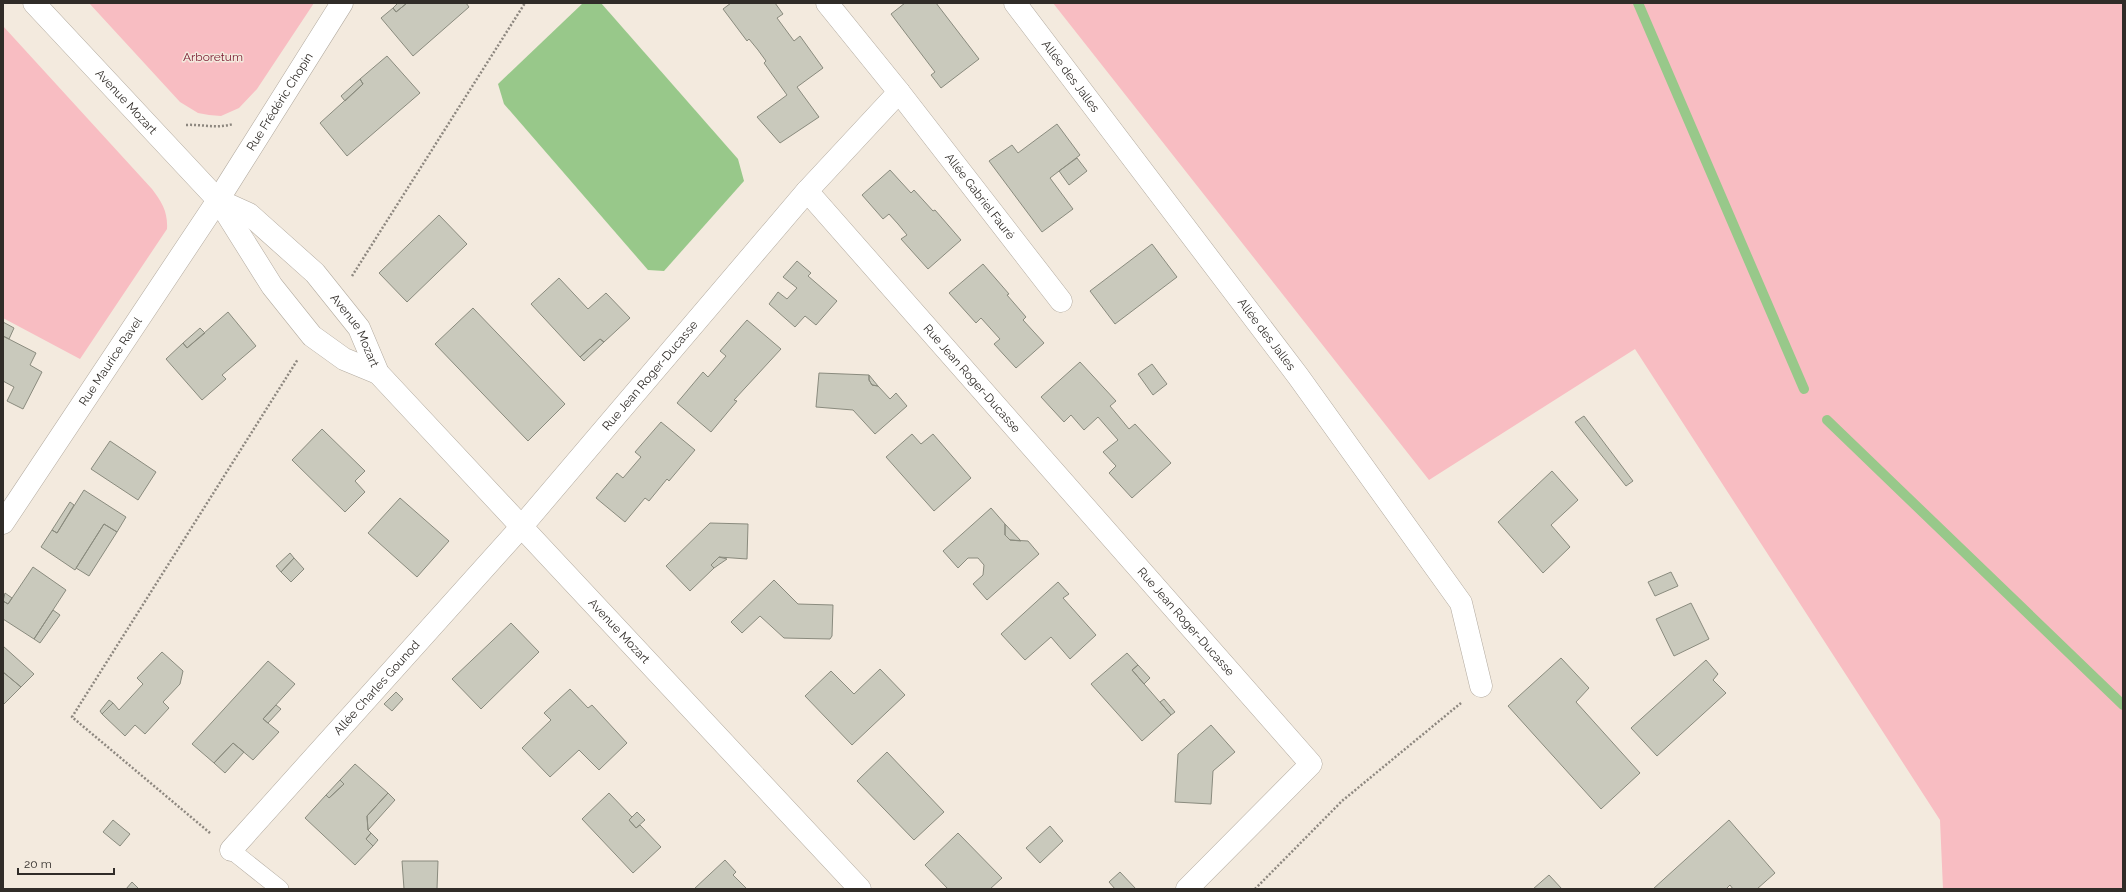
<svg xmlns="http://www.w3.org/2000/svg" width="2126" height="892" viewBox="0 0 2126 892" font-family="Raleway,sans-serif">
  <rect width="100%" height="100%" fill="#f3eade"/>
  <path fill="#f8bdc2" d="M89,3H314L257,89L239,108L221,116L209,115L198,113L180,102Z
    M1053,3H2123V889H1943L1940,820L1635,349L1429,480Z
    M3,26L152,189C162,202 168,212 167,229L80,359L3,318Z"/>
  <path fill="#98c88a" d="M583,3H601L738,159L744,181L664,271L648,270L504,104L498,84Z"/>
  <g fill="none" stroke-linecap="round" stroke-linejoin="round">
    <path stroke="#98c88a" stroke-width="10" d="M1638,3L1804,389
      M1827,420L2123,705"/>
  </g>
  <path fill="#c9c9bc" stroke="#8a8b7e" d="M398,3H407L396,12L393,8Z
    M407,3H466L469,7L413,56L381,18L393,8L396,12Z
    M731,3H775L783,14L777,18L794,41L800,36L823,68L797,87L819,117L780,143L757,117L787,95L764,63L766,61L758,50L749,39L747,41L723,9Z
    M905,3H936L979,59L941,88L931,75L935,72L891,14Z
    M387,56L420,93L347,156L320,123L363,84L360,79Z
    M360,79L363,84L345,101L341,96Z
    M1057,124L1080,155L1050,178L1073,209L1042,232L989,161L1012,145L1018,153Z
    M1077,158L1087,171L1069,185L1059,171Z
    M890,170L911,193L914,190L933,211L935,210L961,240L928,269L901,239L907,235L898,224L889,214L883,219L862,195Z
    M439,215L467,244L407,302L379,273Z
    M1152,244L1177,277L1115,324L1090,291Z
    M797,261L811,273L808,276L837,301L816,325L805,316L795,327L769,304L778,292L787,299L797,288L783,277Z
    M983,264L1009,294L1007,295L1026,317L1023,320L1044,343L1016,368L994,344L1000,339L981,318L976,323L949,293Z
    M559,278L588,309L606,293L630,318L604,342L600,339L580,357L531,304Z
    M473,308L565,404L528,441L435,344Z
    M228,312L256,346L222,375L226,379L202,400L166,359L183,343L187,348Z
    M747,320L781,349L734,400L737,401L711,432L677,403L703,372L708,377L726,356L720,351Z
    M3,322L14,328L9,339L3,336Z
    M200,328L205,333L187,348L183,343Z
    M3,336L36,353L30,365L42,372L23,409L7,401L14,387L3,381Z
    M600,339L604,342L584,361L580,357Z
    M1080,362L1116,401L1110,406L1120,418L1129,429L1135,424L1171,463L1132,498L1109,473L1116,466L1103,452L1118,440L1098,417L1084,430L1071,415L1064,422L1041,397Z
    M1152,364L1167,384L1153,395L1138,374Z
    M819,373L869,375V380L872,385L878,386L890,399L896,393L907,406L875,434L853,410L816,407Z
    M869,375L878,386L872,385L869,380Z
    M1584,416L1633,481L1626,486L1575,422Z
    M661,422L695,450L669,481L667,479L649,501L645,498L625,522L596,498L617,473L623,478L641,457L635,452Z
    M322,429L365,471L355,481L365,492L345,512L292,460Z
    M912,434L921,444L933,434L971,478L934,511L886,457Z
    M110,441L156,472L138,500L91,469Z
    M1552,471L1578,500L1551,525L1570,547L1543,573L1498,522Z
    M84,490L126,517L117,532L104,524L75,570L41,547L52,530L57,533Z
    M400,498L449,541L417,577L368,533Z
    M70,502L74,505L57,533L52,530Z
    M991,508L1005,524V535L1010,540L1028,541L1039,554L987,600L973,584L983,575L984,565L978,558H968L958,568L943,551Z
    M710,523L748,524L747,559L719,557L711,565L714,568L690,591L666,566Z
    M104,524L117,532L89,576L76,568Z
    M1005,524L1021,541L1010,540L1005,535Z
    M290,553L294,558L281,572L276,566Z
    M719,557L727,559L714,568L711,565Z
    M294,558L304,569L291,582L281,572Z
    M33,567L66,590L34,639L3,619V601L8,604Z
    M1671,572L1678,586L1655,596L1648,582Z
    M774,580L798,604L833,605L832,636L830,639L784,638L760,616L742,633L731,622Z
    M1058,582L1069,594L1063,598L1096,635L1070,659L1051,637L1025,660L1001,634Z
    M5,593L12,598L8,604L3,601Z
    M1691,603L1709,639L1674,656L1656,619Z
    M53,610L60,615L40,643L34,639Z
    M511,623L539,652L481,709L452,679Z
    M3,646L34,674L21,687L3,672Z
    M162,652L183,671L180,684L163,702L169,708L145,734L135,725L125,736L102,714L113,703L119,710L143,684L137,678Z
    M1127,653L1138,665L1132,670L1171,715L1142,741L1091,684Z
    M1561,658L1589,688L1576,702L1640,773L1601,809L1508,706Z
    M1706,660L1718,674L1713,680L1726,693L1657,756L1631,728Z
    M268,661L295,684L263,719L279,732L253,760L233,743L214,763L192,744Z
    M1138,665L1150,678L1144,684L1132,670Z
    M880,669L905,695L852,745L805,696L831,671L854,694Z
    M3,672L21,687L3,705Z
    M570,689L588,708L592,705L627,743L599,770L579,750L550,777L522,748L551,720L544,713Z
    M396,692L403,699L392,711L384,704Z
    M1164,699L1175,712L1171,715L1160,702Z
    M109,700L113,703L102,714L100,711Z
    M276,705L281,709L268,723L263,719Z
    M1211,725L1235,752L1213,771L1211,804L1175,802L1178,754Z
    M233,743L244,752L225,773L214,763Z
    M887,752L944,812L914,840L857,781Z
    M355,764L388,793L367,816L368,830L371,833L366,839L373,846L355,865L305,818L326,795L329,798L344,784L340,780Z
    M340,780L344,784L329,798L326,795Z
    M388,793L395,800L368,830L367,816Z
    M609,793L632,817L629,820L636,828L640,825L661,847L633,873L582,819Z
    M637,812L645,820L636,828L629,820Z
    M113,820L130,834L120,846L103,832Z
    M1729,820L1775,873L1757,889H1733L1730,885L1726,889H1653Z
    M1050,826L1063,841L1040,863L1026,848Z
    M371,833L378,840L373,846L366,839Z
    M958,833L1002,878L990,889H948L925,865Z
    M725,860L736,872L733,875L747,889H694Z
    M402,861H438L437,889H404Z
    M1120,872L1136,889H1115L1109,882Z
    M1549,875L1562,889H1533Z
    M132,882L139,889H126Z"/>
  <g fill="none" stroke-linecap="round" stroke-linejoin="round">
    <defs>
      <path id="lane" d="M231,850L280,889"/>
      <g id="street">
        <path id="s1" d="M34,3L218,200L272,286L312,336L344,359L378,373"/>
        <path id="s2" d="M1015,3L1298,376L1461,603L1481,686"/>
        <path id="s3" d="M899,92L1061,301"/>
        <path d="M807,191L899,92L827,3"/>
        <path id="s4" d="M218,200L249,214L315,273L359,328L378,373L860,889"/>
        <path id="s5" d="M3,523L218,200L342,3"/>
        <path id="s6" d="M231,850L522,526L807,191L1311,764L1187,889"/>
      </g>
    </defs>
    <use href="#lane" stroke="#b3aba0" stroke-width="18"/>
    <use href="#street" stroke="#b3aba0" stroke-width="23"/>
    <path stroke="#8d877f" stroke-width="2.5" stroke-dasharray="2 2" stroke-linecap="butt" d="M186,125C202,124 216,129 233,124
      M352,276L525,3
      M210,833L72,717L298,359
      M1255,889L1342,801L1461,703"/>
    <use href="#lane" stroke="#fff" stroke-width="17"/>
    <use href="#street" stroke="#fff" stroke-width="22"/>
  </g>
  <g text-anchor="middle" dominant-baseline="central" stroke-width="3" stroke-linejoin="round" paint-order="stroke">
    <g font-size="12" fill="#7a1a30" stroke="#f3eade">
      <text x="213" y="57">Arboretum</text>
    </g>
    <g font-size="12" fill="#302c28" stroke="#f3eade">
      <text stroke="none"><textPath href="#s2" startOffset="92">Allée des Jalles</textPath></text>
      <text stroke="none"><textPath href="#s1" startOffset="135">Avenue Mozart</textPath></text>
      <text stroke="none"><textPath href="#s5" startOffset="504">Rue Frédéric Chopin</textPath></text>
      <text stroke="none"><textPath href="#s3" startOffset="132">Allée Gabriel Fauré</textPath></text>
      <text stroke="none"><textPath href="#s4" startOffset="193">Avenue Mozart</textPath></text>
      <text stroke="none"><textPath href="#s2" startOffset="416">Allée des Jalles</textPath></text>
      <text stroke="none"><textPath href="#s5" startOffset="194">Rue Maurice Ravel</textPath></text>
      <text stroke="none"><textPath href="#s6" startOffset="633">Rue Jean Roger-Ducasse</textPath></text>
      <text stroke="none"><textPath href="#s6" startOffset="1125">Rue Jean Roger-Ducasse</textPath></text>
      <text stroke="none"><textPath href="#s6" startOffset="1449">Rue Jean Roger-Ducasse</textPath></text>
      <text stroke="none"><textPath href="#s4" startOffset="595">Avenue Mozart</textPath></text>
      <text stroke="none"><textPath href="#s6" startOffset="218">Allée Charles Gounod</textPath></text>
    </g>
  </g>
  <rect width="2126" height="892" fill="none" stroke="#302c28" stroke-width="8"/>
  <path d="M18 868v6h96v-6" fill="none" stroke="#302c28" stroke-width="2"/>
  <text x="24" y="868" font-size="12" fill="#302c28" stroke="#f3eade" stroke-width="3" paint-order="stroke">20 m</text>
</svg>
